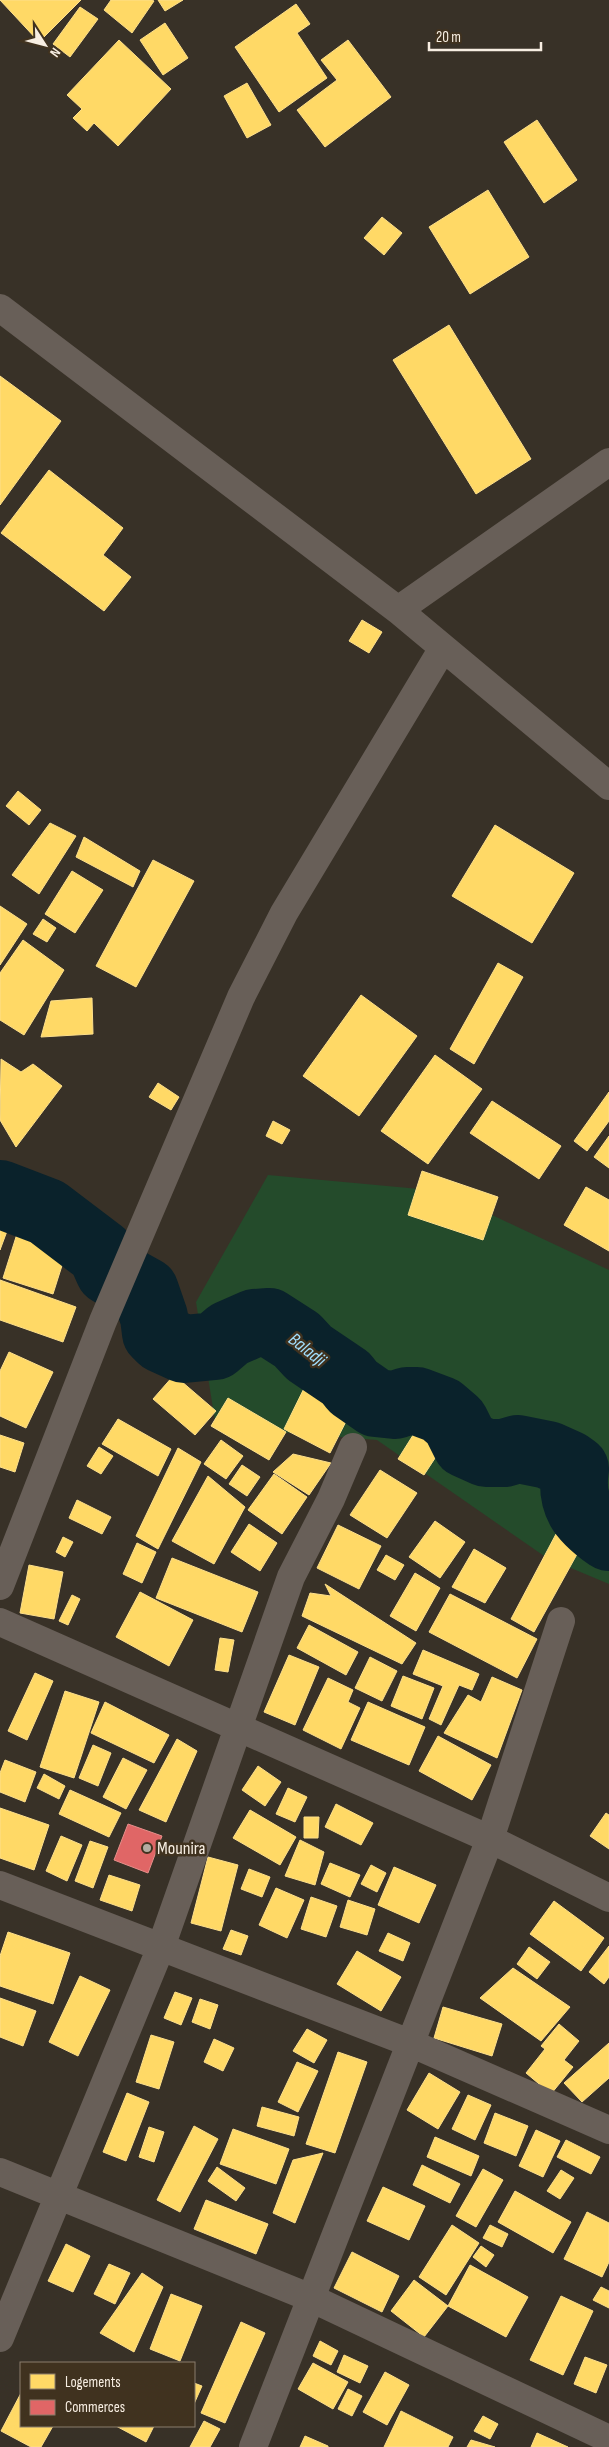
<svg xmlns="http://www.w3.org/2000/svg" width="609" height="2447" viewBox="0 0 609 2447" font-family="'Sofia Sans Condensed',sans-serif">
  <rect width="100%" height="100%" fill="#383127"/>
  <path fill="#244b2b" d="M268,1175L441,1191L609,1270V1584L547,1558L377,1440L216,1427L196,1302Z"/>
  <path fill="#ffd966" stroke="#fddf8b" d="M0,0H81L39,42Z
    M111,0H152L154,1L132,33L104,10Z
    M158,0H183L165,11Z
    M296,4L310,24L297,33L327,78L279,112L235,47Z
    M80,7L98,19L70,57L53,44Z
    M165,23L188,58L163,75L140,40Z
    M119,40L171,89L118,146L94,123L87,131L73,118L82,109L67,95Z
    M348,40L391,97L325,147L297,110L337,80L321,60Z
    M247,83L271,125L247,138L224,96Z
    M537,120L577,180L544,203L504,142Z
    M488,190L529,257L470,294L429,227Z
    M382,217L402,233L384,255L364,238Z
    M449,325L531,459L476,494L393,360Z
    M0,376L61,421L0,505Z
    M49,470L123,528L103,555L131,577L104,611L1,533Z
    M362,620L382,632L369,653L349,641Z
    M18,791L41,810L29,825L6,806Z
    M50,823L76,836L39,894L12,875Z
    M495,825L574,873L532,943L452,896Z
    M84,837L140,871L133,887L76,857Z
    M153,860L194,881L136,987L96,966Z
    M72,871L103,890L75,933L45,914Z
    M0,906L27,924L0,965Z
    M43,919L56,928L47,942L33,934Z
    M23,940L64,970L24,1035L0,1020V973Z
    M498,963L523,977L474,1064L450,1049Z
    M361,995L417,1036L359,1116L303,1076Z
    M92,998L93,1034L41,1037L51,1001Z
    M435,1055L482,1089L428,1164L381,1131Z
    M1,1059L21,1072L33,1064L62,1086L16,1147L0,1120Z
    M158,1083L179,1097L171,1110L149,1097Z
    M609,1092V1121L587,1151L574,1141Z
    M492,1101L561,1146L539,1179L470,1133Z
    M273,1121L290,1130L282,1144L266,1136Z
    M609,1136V1168L594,1157Z
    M422,1171L498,1197L483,1240L408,1215Z
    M586,1187L609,1200V1251L564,1225Z
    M0,1199L17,1204L0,1250Z
    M22,1218L72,1234L53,1294L3,1278Z
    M0,1280L76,1307L63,1342L0,1320Z
    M155,1347L162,1351L157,1362L155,1358Z
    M9,1352L53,1372L26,1428L0,1416V1371Z
    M315,1366L359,1396L330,1453L284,1429Z
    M174,1375L216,1411L195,1435L153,1399Z
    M228,1398L286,1432L269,1460L211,1426Z
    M118,1419L171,1449L158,1476L102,1444Z
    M415,1432L441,1449L424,1475L398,1459Z
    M0,1435L24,1443L15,1472L0,1467Z
    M221,1440L243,1456L226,1479L204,1464Z
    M99,1447L113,1456L101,1474L87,1466Z
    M178,1448L201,1462L158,1549L136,1536Z
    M293,1454L331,1463L309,1495L273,1472Z
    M242,1465L260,1477L247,1496L229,1484Z
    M380,1470L417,1493L387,1538L350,1515Z
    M274,1474L307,1497L282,1534L248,1510Z
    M208,1476L245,1507L214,1564L172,1541Z
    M77,1500L111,1517L102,1534L69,1518Z
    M435,1521L465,1542L440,1578L409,1557Z
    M249,1524L277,1543L260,1571L231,1552Z
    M338,1525L381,1546L359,1589L317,1568Z
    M556,1534L581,1547L534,1632L511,1619Z
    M63,1537L73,1542L65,1557L56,1552Z
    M137,1543L156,1552L142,1583L123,1574Z
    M474,1549L506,1568L485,1603L452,1587Z
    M386,1555L404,1565L395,1580L377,1570Z
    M172,1558L258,1592L242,1632L156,1598Z
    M29,1565L63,1572L54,1619L20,1613Z
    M415,1573L440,1588L416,1631L390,1616Z
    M325,1584L416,1643L402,1664L302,1616L310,1593L331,1596Z
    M140,1592L193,1620L169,1666L116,1637Z
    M450,1594L537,1639L517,1678L429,1632Z
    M72,1595L80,1599L68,1625L59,1621Z
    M309,1625L358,1652L346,1675L297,1648Z
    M220,1638L234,1640L228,1672L215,1670Z
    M423,1650L479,1674L472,1690L459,1685L441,1725L429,1719L443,1686L413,1674Z
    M289,1655L319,1667L295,1725L264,1712Z
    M370,1657L397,1671L382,1701L355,1688Z
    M35,1673L53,1681L27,1740L8,1731Z
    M403,1676L434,1688L422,1719L391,1706Z
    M492,1677L522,1690L497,1758L444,1733L468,1695L481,1702Z
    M328,1678L353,1690L348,1702L360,1708L341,1749L303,1730Z
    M65,1691L99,1702L74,1778L40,1767Z
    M105,1702L169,1735L154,1763L91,1733Z
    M368,1702L425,1727L409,1765L351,1740Z
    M438,1736L491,1765L472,1800L419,1771Z
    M177,1739L197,1751L166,1822L139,1810Z
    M93,1745L111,1753L98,1786L79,1778Z
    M123,1758L147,1770L126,1809L103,1797Z
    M5,1760L36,1772L25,1802L0,1792V1773Z
    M258,1766L281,1782L265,1806L242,1790Z
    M44,1774L65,1786L59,1799L37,1788Z
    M288,1788L307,1797L295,1822L276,1814Z
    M70,1790L121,1813L109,1837L59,1814Z
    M336,1804L373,1823L361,1845L325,1827Z
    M0,1808L49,1825L34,1870L0,1858Z
    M250,1810L296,1837L280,1865L233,1838Z
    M606,1813L609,1815V1849L590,1836Z
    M304,1817H319L318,1838H304Z
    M61,1836L82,1845L67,1881L46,1871Z
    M300,1840L324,1852L315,1885L285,1876Z
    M90,1841L108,1847L93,1888L75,1881Z
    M208,1857L238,1865L221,1931L191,1923Z
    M330,1863L360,1875L350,1897L321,1884Z
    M371,1865L386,1873L377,1892L361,1884Z
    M394,1867L436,1885L419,1923L378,1905Z
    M249,1869L270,1877L262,1897L241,1889Z
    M109,1875L140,1885L132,1911L100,1900Z
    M276,1888L304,1900L287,1938L259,1925Z
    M311,1897L337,1906L326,1937L301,1929Z
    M348,1900L375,1909L367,1935L340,1927Z
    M554,1901L604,1938L581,1971L530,1934Z
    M231,1930L248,1936L241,1955L223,1949Z
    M8,1932L70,1953L53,2004L0,1986V1956Z
    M388,1933L410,1943L403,1961L379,1951Z
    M609,1946V1977L604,1984L589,1972Z
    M529,1947L550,1962L537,1979L517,1964Z
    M357,1951L401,1977L381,2011L337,1984Z
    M513,1968L570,2007L541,2041L480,1998Z
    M80,1976L110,1990L78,2056L49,2042Z
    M175,1992L192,1998L181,2025L164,2018Z
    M0,1998L36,2011L23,2046L0,2037Z
    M200,1999L218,2005L210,2029L192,2022Z
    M443,2007L502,2024L492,2056L434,2038Z
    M559,2024L579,2041L564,2060L573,2067L551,2094L526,2073L545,2049L541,2046Z
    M307,2029L327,2040L314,2063L293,2051Z
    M151,2035L174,2042L159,2089L136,2082Z
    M214,2039L234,2048L223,2071L204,2062Z
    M609,2043V2078L582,2102L564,2083Z
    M338,2052L367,2062L335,2153L306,2144Z
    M297,2062L318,2071L298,2112L278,2102Z
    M429,2073L460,2092L438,2129L407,2110Z
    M127,2093L149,2102L126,2161L103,2152Z
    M468,2095L491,2105L475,2140L452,2129Z
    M262,2107L299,2117L294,2136L257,2126Z
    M495,2113L528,2126L516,2156L484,2143Z
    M194,2126L218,2139L180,2212L157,2200Z
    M149,2127L164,2132L154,2162L139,2157Z
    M233,2129L289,2149L276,2184L220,2164Z
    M536,2130L560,2141L543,2177L519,2166Z
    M435,2137L479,2156L471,2176L427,2157Z
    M566,2140L600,2157L591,2174L557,2157Z
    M323,2153L295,2223L273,2213L293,2160Z
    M422,2165L460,2184L450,2203L413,2185Z
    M217,2167L245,2188L236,2201L208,2181Z
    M483,2169L503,2180L476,2227L456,2216Z
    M561,2170L574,2178L560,2199L547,2191Z
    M383,2187L425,2206L409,2240L367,2221Z
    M515,2191L571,2222L553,2253L498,2222Z
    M206,2200L268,2224L256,2254L194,2229Z
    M587,2212L609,2223V2262L602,2277L564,2259Z
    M452,2225L479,2243L446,2295L419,2277Z
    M490,2225L508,2234L502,2247L483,2238Z
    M66,2244L90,2256L73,2292L48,2281Z
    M481,2246L494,2255L486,2267L473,2257Z
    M352,2252L399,2276L382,2312L334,2288Z
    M109,2264L130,2273L115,2304L94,2294Z
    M470,2265L528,2297L506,2337L448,2306Z
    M142,2273L163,2287L134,2352L100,2333Z
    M414,2280L448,2306L424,2337L391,2311Z
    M601,2287L609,2291V2308L593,2300Z
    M171,2294L202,2306L180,2361L150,2349Z
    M561,2296L593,2311L563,2375L530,2360Z
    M241,2322L265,2333L225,2423L201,2413Z
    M320,2341L338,2351L331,2365L313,2356Z
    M344,2355L368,2366L360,2383L337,2372Z
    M585,2357L607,2365L596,2393L574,2384Z
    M313,2363L348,2382L333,2409L298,2389Z
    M385,2372L409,2385L387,2425L363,2412Z
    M194,2383L202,2386L194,2404Z
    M348,2389L362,2396L352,2416L338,2409Z
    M21,2393V2426H53L41,2447H31L1,2431Z
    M401,2411L453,2437L448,2447H384Z
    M483,2416L498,2424L490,2439L474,2431Z
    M204,2421L220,2429L210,2447H190Z
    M116,2426H154L146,2442Z
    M537,2433L568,2447H531Z
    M305,2436L328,2446V2447H300Z
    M471,2440L495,2447H467Z"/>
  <path fill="#e06666" stroke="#e78f8b" d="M128,1824L162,1836L148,1873L114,1860Z"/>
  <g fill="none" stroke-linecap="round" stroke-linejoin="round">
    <path stroke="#0a222b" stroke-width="68" d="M0,1194L47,1212L101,1253L109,1271L145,1291L154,1317L156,1333L162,1339L184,1349L215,1346L229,1334L254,1323L269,1322L297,1340L309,1353L346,1378L353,1387L376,1403L395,1405L407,1401H417L441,1410L455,1422L466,1444L486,1453H504L518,1449L548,1455L568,1464L575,1469C570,1504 582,1518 609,1537"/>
    <path stroke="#685f58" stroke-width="28" d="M0,308L398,610L609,786
      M398,610L609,462
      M0,1586L103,1321L241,997L284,913L443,648
      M0,1622L490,1839L609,1898
      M0,1885L410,2043L609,2130
      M0,2172L311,2298L609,2439
      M0,2338L161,1947L291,1577L331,1499L353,1447
      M253,2447L490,1839L561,1621"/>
  </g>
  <circle fill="#b4aca1" stroke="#40321f" stroke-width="2" cx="147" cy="1848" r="5"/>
  <g text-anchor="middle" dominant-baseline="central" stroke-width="5" stroke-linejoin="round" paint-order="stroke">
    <g font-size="18" fill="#f7eee2" stroke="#40321f" text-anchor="start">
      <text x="157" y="1848">Mounira</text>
    </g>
    <g font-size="19" font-style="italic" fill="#a2dffe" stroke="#40321f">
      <text transform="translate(307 1350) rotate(38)">Baladji</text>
    </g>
  </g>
  <rect x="20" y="2362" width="175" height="65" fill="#40321f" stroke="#897d6d"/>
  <rect x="30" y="2374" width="25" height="15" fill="#ffd966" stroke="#897d6d"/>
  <text x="65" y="2387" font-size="15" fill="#f7eee2">Logements</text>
  <rect x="30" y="2400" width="25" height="15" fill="#e06666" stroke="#897d6d"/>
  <text x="65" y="2412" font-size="15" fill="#f7eee2">Commerces</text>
  <g transform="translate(45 45) rotate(126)" stroke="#40321f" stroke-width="4" paint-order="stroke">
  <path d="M0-4L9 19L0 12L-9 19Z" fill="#f7eee2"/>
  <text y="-8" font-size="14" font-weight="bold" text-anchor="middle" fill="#f7eee2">N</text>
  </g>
  <path d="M429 42v8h112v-8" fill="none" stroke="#f7eee2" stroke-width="2.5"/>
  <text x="436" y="42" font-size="15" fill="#f7eee2" stroke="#40321f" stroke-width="4" paint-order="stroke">20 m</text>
</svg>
